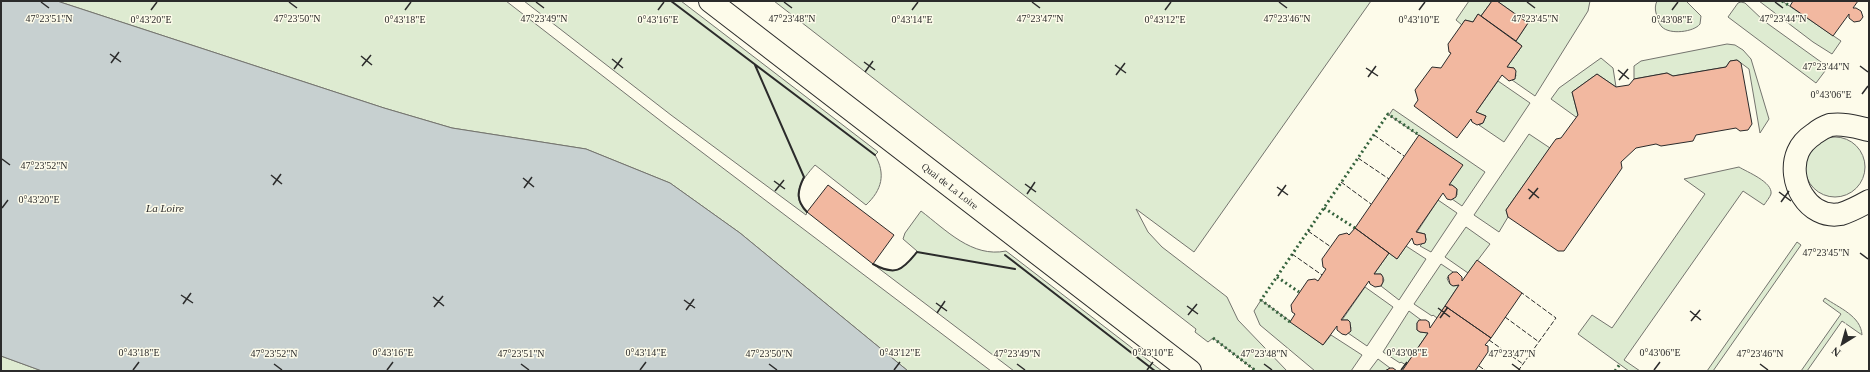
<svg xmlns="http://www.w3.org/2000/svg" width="1870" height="372" viewBox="0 0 1870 372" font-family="'Times New Roman',serif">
  <rect width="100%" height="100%" fill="#fdfbea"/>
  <path fill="#deebd1" stroke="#74746e" d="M57,1H506L666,125L991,371H908L740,233L670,183L586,149L452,128L384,108Z
    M524,1H681L878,152L875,155C886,174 882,190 866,205L815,165C802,180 789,195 807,212L806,215L671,115Z
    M774,1H1371L1194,252L1136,209L1148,232L1162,247L1227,297L1238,320L1287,371H1256L1213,338L1208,342L1195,332L1196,329Z
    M1469,1H1492L1481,16L1478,14L1473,22L1465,20L1462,25L1456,20Z
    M1497,1H1590L1588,11L1535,96L1512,80L1516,76L1514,68L1507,67L1522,46L1516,41L1528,23Z
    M1657,1H1686L1701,16L1700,24C1694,32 1670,35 1662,27C1658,23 1658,18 1656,13C1655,9 1655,5 1657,1Z
    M1759,1H1782L1841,41L1832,54L1813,42Z
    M1741,2L1745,3L1764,21L1828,67L1816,83L1728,17L1738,3Z
    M1727,44L1735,45L1743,50L1751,59L1769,119L1760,133L1749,69L1737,60L1730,61L1726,67L1673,76L1667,73L1634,79V66L1641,61Z
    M1601,58L1613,68L1616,87L1597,74L1572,92L1578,115L1576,117L1551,99L1559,88Z
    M1498,81L1530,103L1504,142L1479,125L1483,123L1486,116L1476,112Z
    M1393,109L1485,172L1462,206L1452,199L1457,195V189L1452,185H1449L1462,165L1389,115Z
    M1529,134L1550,148L1506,210L1508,217L1499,232L1474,215Z
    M1805 167a30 30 0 1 1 60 0a30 30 0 1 1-60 0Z
    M1739,167C1747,172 1773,182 1771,194C1770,197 1766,202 1764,205L1743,191L1624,360L1640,371H1629L1578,334L1592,315L1612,328L1705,194L1684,179Z
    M1438,200L1457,213L1431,252L1420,246L1426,240L1425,234L1417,232Z
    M921,211C946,230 972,258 1006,251L1162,371H1014L873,264C894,276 903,271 917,251L903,239L905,233Z
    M1466,227L1490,244L1468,273L1445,257Z
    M1797,242L1801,245L1713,371H1707Z
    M1406,246L1426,259L1399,300L1381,286L1384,280L1381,274H1374L1389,253L1397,259Z
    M1441,264L1453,272L1447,278C1449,285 1453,287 1459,285L1437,318L1433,315L1432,316L1414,304Z
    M1365,287L1393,307L1367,346L1348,333L1351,328L1348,320H1342Z
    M1825,298C1839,308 1861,316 1862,335L1842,321L1807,371H1801L1841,314L1823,301Z
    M1261,300L1323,345L1331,335L1362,355L1351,371H1315L1260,325L1254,311Z
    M1409,311L1421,320L1417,323V330L1420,332L1428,333L1406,365L1401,362L1400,363L1383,352Z
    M1,356L42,371H1Z
    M1378,359L1390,368L1385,371H1369Z"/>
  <path fill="#c7d0d0" stroke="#74746e" d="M1,1H57L384,108L452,128L586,149L670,183L740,233L908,371H42L1,356Z"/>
  <path fill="#f2b8a0" stroke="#2b2b2b" d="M1492,1H1497L1528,23L1516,41L1481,16Z
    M1793,1H1858L1853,8H1856L1861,11L1863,17L1860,21L1854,22L1849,18V14L1833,36L1790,6Z
    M1478,14L1522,46L1507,67L1514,68L1516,71L1515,79L1509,81L1502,75L1476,112L1486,116L1483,123L1477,125L1472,122L1471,119L1457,138L1414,106L1418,100L1415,90L1432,67L1441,68L1451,53L1449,52L1448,44L1465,20L1473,22Z
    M1737,60L1741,63L1752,124L1748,130L1740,131L1736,128L1696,135L1693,141L1661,146L1656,144L1636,148L1621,162L1622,168L1620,171L1564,251H1558L1508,217L1506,210L1553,143L1556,139L1561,138L1578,115L1572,92L1597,74L1616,87L1629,85L1634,79L1667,73L1673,76L1726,67L1730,61Z
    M1419,135L1463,165L1449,185H1452L1457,189L1456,197L1451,200L1447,199L1443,193L1416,232L1425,234L1426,240L1425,243L1417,245L1414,244L1412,238L1397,259L1355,228Z
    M828,185L894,235L873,264L807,212Z
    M1355,228L1389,253L1374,274H1381L1383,277V282L1381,286L1375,287L1370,284L1369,281L1341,320H1348L1350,322L1351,331L1346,335L1342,334L1337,330V326L1323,345L1290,322L1295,314L1292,312L1291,305L1308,280L1315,279L1318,281L1326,269L1323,267L1322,259L1339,235L1347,233L1349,235Z
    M1477,260L1522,293L1491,338L1445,306L1459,285L1453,286L1450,284L1448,276L1453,272H1457L1462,277V281Z
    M1445,306L1491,338L1485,345L1488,346V352L1475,371H1402L1428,333L1420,332L1417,330V323L1419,320H1426L1429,322L1430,328Z
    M1390,368H1393L1397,371H1385Z"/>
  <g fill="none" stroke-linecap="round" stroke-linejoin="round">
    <defs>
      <path id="street" d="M1869,130C1856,127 1844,123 1830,125C1824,127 1819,130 1814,134C1808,138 1801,145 1798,152C1786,180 1808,220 1841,214C1851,211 1860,206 1869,201"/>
      <path id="secondary" d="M710,1L1190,371"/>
    </defs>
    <use href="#street" stroke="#2b2b2b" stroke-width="24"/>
    <use href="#secondary" stroke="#2b2b2b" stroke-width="24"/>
    <use href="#street" stroke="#fdfbea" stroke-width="22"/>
    <use href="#secondary" stroke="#fdfbea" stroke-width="22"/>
    <path stroke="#34623c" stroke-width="3" stroke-dasharray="2 3" stroke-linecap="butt" d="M1782,1L1790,6
      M1324,208L1355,228
      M1277,277L1299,292
      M1290,322L1261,300L1388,114L1419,135
      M1213,338L1256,371
      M1615,371L1620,364"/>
    <path stroke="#2b2b2b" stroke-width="1" stroke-dasharray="5 2" stroke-linecap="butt" d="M1374,135L1404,156
      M1358,158L1389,179
      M1341,182L1371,204
      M1308,231L1331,247
      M1292,254L1322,275
      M1505,317L1539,342
      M1489,340L1523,364
      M1479,366L1486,371
      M1518,371L1556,318L1522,293"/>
    <path stroke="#2b2b2b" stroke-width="2" d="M671,1L875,155
      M755,65L804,177C797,191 796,201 807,212
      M1005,255L1155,371
      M873,264C895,276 902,271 917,252L1015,269"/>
  </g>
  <path fill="none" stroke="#2b2b2b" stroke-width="1.5" d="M41,2L49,8M289,2L297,8M536,2L544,8M784,2L792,8M1032,2L1040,8M1279,2L1287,8M1527,2L1535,8M1775,2L1783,8M151,10L157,2M405,10L411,2M658,10L664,2M912,10L918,2M1165,10L1171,2M1419,10L1425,2M1672,10L1678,2M110,54L121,62M361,56L372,65M612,59L623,68M864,62L875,70M111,63L119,52M1115,65L1126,73M362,66L371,55M1860,66L1868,72M1366,68L1378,76M614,69L622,58M1618,70L1629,79M865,72L873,61M1116,75L1125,63M1368,77L1376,66M1619,80L1628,69M1862,94L1868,86M2,159L10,165M271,175L282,184M523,178L534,187M774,181L785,189M1025,184L1036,192M273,185L281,174M1277,187L1288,195M524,188L532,177M1528,189L1539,198M775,191L784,180M1779,192L1791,201M1027,194L1035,182M1278,196L1286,185M1529,199L1538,188M1781,202L1789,191M2,208L8,200M1860,253L1868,259M181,295L193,303M433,297L444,306M684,300L695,308M936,303L947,311M183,304L191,293M1187,306L1198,314M434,307L443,296M1438,308L1450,317M686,310L694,299M1690,311L1701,320M937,313L945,301M1188,315L1197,304M1440,318L1448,307M1691,321L1700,310M274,364L282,370M521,364L529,370M769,364L777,370M1017,364L1025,370M1264,364L1272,370M1512,364L1520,370M1760,364L1768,370M133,370L139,362M387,370L393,362M640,370L646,362M894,370L900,362M1147,370L1153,362M1401,370L1407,362M1654,370L1660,362"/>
  <g text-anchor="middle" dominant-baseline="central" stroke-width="3" stroke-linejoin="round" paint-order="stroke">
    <g font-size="10" fill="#2b2b2b" stroke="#fdfbea">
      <text transform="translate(950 186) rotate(38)">Quai de La Loire</text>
    </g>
    <g font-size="11" font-style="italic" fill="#2b2b2b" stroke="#fdfbea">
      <text x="165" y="208">La Loire</text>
    </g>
  </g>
  <g font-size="10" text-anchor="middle" fill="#2b2b2b" stroke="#fdfbea" stroke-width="3" stroke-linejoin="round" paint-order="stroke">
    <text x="1783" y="22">47°23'44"N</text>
    <text x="49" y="22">47°23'51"N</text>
    <text x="297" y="22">47°23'50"N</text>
    <text x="544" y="22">47°23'49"N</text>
    <text x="792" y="22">47°23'48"N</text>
    <text x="1040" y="22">47°23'47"N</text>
    <text x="1287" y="22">47°23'46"N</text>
    <text x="1535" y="22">47°23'45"N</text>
    <text x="151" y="23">0°43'20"E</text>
    <text x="405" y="23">0°43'18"E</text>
    <text x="658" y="23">0°43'16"E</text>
    <text x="912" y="23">0°43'14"E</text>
    <text x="1165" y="23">0°43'12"E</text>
    <text x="1419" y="23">0°43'10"E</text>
    <text x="1672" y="23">0°43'08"E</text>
    <text x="1826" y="70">47°23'44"N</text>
    <text x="1831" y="98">0°43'06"E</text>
    <text x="44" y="169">47°23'52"N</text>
    <text x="39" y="203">0°43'20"E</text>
    <text x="1826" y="256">47°23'45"N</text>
    <text x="139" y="356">0°43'18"E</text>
    <text x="393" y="356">0°43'16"E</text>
    <text x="646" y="356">0°43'14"E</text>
    <text x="900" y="356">0°43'12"E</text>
    <text x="1153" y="356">0°43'10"E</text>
    <text x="1407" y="356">0°43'08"E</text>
    <text x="1660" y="356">0°43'06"E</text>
    <text x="274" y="357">47°23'52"N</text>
    <text x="521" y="357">47°23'51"N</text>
    <text x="769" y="357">47°23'50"N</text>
    <text x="1017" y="357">47°23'49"N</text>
    <text x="1264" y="357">47°23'48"N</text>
    <text x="1512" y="357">47°23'47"N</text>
    <text x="1760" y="357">47°23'46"N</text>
  </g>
  <rect width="1870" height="372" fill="none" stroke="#2b2b2b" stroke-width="4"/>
  <g transform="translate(1842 344) rotate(217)" stroke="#fdfbea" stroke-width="3" paint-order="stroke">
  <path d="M0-3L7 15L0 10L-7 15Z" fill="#2b2b2b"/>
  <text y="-6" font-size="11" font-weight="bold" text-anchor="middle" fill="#2b2b2b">N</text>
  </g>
</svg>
